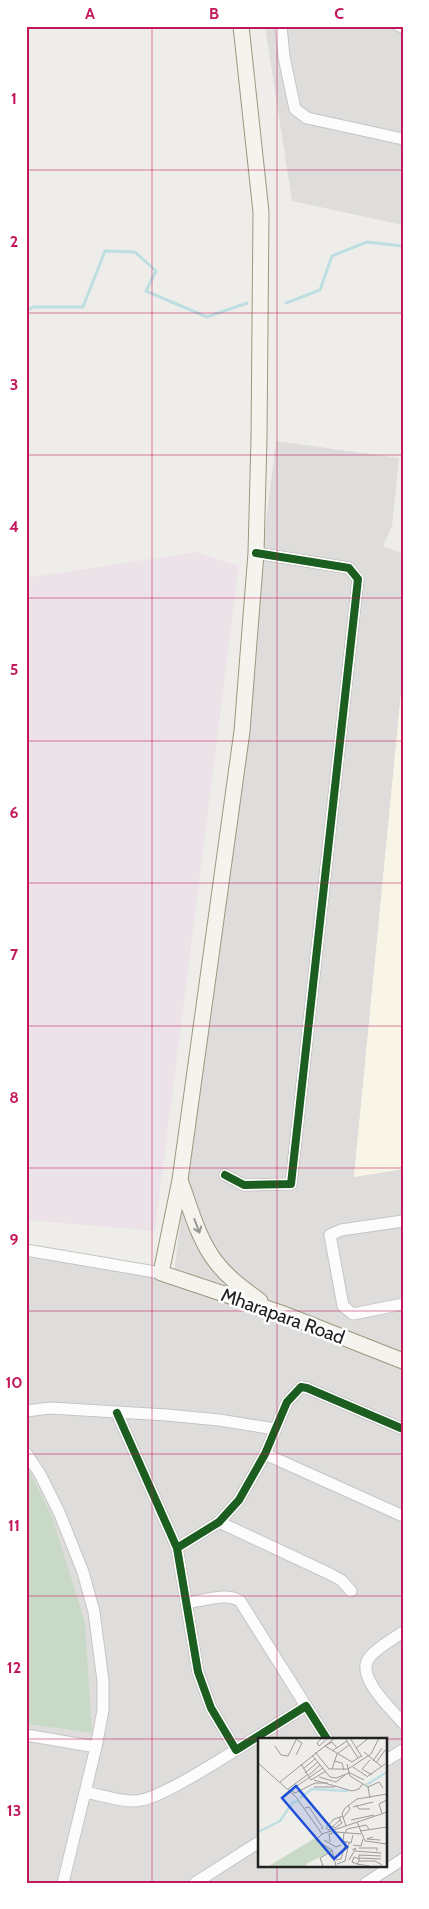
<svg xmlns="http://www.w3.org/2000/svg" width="429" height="1909" viewBox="0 0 429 1909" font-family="Cabin,sans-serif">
  <rect width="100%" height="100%" fill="#efedea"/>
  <path fill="#dedddb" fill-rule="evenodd" d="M265,26H403V225L292,201Z
    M276,441L399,458L392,526L383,546L403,554V673L354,1177L403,1169V1883H26V1724L92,1733L52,1516L26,1464V1255L174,1274ZM259,1739H385V1865H259Z"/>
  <path fill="#ece3e9" d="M196,552L239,566L155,1231L26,1220V578Z"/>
  <path fill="#f8f5e6" d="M403,673V1169L354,1177Z"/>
  <path fill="#c8dac7" d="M26,1464L52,1516L85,1623L92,1733L26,1724Z"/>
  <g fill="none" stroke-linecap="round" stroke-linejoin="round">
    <path stroke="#bedfe2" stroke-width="3" d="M286,303L320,290L332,256L367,242L403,246
      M26,311L33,307H83L105,251L135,252L156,271L146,291L207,317L247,303"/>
    <defs>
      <path id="minor" d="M281,26L284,57L295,109L307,118L403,139
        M399,26L403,27
        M225,1175L244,1185L291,1184L358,579L349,568L256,553
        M403,1221L341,1230L330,1235L343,1306L353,1314L403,1304
        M26,1250L161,1273
        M26,1411L50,1408L167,1415L219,1420L275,1429
        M117,1413L177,1548L198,1672L211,1708L236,1750L306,1706L327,1739
        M26,1453L40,1474L59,1512L83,1572L94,1612L103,1681V1710L96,1747L63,1883
        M265,1454L403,1516
        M219,1522L328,1573L341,1580L351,1591
        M177,1548L219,1522L239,1500L265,1454L287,1402L301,1387L307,1388L403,1429
        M187,1603C202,1601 226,1592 240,1601L306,1706
        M403,1632C393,1639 375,1649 369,1658C355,1676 392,1710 403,1723
        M26,1735L96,1747
        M385,1761L403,1750
        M85,1792C101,1795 118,1801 134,1801C157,1801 214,1763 236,1750
        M195,1883L259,1842
        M366,1883L403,1859"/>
      <path id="secondary" d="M241,26L261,212L259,438L256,553L242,731L180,1180L161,1273L281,1313L403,1361
        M180,1180C190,1207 198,1239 216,1262C228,1278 244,1289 260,1301"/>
    </defs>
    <use href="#minor" stroke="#c6c5c4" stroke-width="13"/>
    <use href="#secondary" stroke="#9a9981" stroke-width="17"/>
    <use href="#minor" stroke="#fdfcfc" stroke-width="11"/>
    <use href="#secondary" stroke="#f4f3ed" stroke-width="15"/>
    <defs>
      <path id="cycleway" d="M225,1175L244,1185L291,1184L358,579L349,568L256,553
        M117,1413L177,1548L198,1672L211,1708L236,1750L306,1706L327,1739
        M177,1548L219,1522L239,1500L265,1454L287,1402L301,1387L307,1388L403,1429"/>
    </defs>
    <use href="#cycleway" stroke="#fff" stroke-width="11"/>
    <use href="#cycleway" stroke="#1b5e20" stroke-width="8"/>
  </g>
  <defs><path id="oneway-shaft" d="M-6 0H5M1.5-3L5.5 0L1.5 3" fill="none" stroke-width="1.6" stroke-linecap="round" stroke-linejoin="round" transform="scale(1.25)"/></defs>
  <use stroke="#959491" href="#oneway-shaft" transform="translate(197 1226) rotate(69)"/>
  <path fill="none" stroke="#c2185b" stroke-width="1" stroke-opacity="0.55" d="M152,26V1883M277,26V1739M26,170H403M26,313H403M26,455H403M26,598H403M26,741H403M26,883H403M26,1026H403M26,1168H403M26,1311H403M26,1454H403M26,1596H403M26,1739H403M277,1865V1883"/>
  <g text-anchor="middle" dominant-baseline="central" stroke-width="5" stroke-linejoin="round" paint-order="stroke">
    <g font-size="19" fill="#212121" stroke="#fff">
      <text transform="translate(283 1316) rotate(20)">Mharapara Road</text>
    </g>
  </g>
  <g transform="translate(258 1738)">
    <rect width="129" height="129" fill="#efedea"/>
    <path d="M57,100L74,113L48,126L49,128H11Z" fill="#c8dac7"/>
    <path fill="none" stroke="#bedfe2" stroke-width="2.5" d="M108,47L129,34M42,60L54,51L90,53M0,94L22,83L34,65L40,63"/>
    <path fill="none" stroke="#9d9b9a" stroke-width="1" d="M64,0L59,5L61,8L70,0M87,0L100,20M92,0L104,19M17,8L23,17L30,18L39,0M79,10L74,4L67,8L94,24L103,18M98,10L111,0M74,13L89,3M57,14L71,31H90L113,16L121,0M106,14L124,29M38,17L44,5L39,2M54,17L72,39L78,40L91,35M112,22L104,31L114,37M76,23L84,25L86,32M115,23L124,10M0,25L38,59L64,96L129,74M118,25L127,12M43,26L53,42L68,33M89,26L92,38L110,49L112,60M95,29L110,39M45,31L57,21M74,31L79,16L91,7M90,34L106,42M47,35L60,24M50,38L62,27M110,38L127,26M61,39L78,44L87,37M56,42L94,53L101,51L105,45M22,44L77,0M56,49H77M110,49L121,44L125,50M30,51L49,37M33,52L65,30M34,53L37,55L57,45H70M98,67L101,71H112M95,69L115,64M47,70L51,69L65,90L63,91M124,75L121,66L129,62M82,79V82L71,92L68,90L76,81L85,78M85,80L92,71L90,67M93,82L116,77M99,84L107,103L129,106M74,88L77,90L84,85L82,82M88,88L84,76L87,70L99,61L129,56M102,93L129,89M86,95L85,103L93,105L95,97M87,95L89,91L108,87L111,91M64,96L58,102L74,112L78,128M115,99L109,101L122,102M66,102L78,109L83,107M72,104L71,96L78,94L103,96M95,107L103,108L105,101M101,110H119V113M97,113L123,115M101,120V117L123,118M78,122L83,121L88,104M91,122L98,110L94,112M101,123V120L123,121M79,126L87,123L91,105M99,126L94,124L96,119L101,121M65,128L62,120L74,113M111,128L99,126L101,123H117L124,127"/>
    <path fill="#1d4ed8" fill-opacity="0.15" stroke="#1d4ed8" stroke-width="2.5" d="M38,48L89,109L76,121L24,60Z"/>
    <rect width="129" height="129" fill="none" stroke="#212121" stroke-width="2.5"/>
  </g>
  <rect width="429" height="1909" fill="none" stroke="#ffffff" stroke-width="55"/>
  <rect x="28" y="28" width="374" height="1854" fill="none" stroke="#c2185b" stroke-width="2"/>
  <g font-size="16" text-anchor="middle" font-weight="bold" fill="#c2185b">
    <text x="90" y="19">A</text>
    <text x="214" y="19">B</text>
    <text x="339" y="19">C</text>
    <text x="14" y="104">1</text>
    <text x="14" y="247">2</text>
    <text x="14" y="390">3</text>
    <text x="14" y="532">4</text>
    <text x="14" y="675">5</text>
    <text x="14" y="818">6</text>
    <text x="14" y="960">7</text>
    <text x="14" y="1103">8</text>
    <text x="14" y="1245">9</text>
    <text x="14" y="1388">10</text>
    <text x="14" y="1531">11</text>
    <text x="14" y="1673">12</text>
    <text x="14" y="1816">13</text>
  </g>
</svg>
